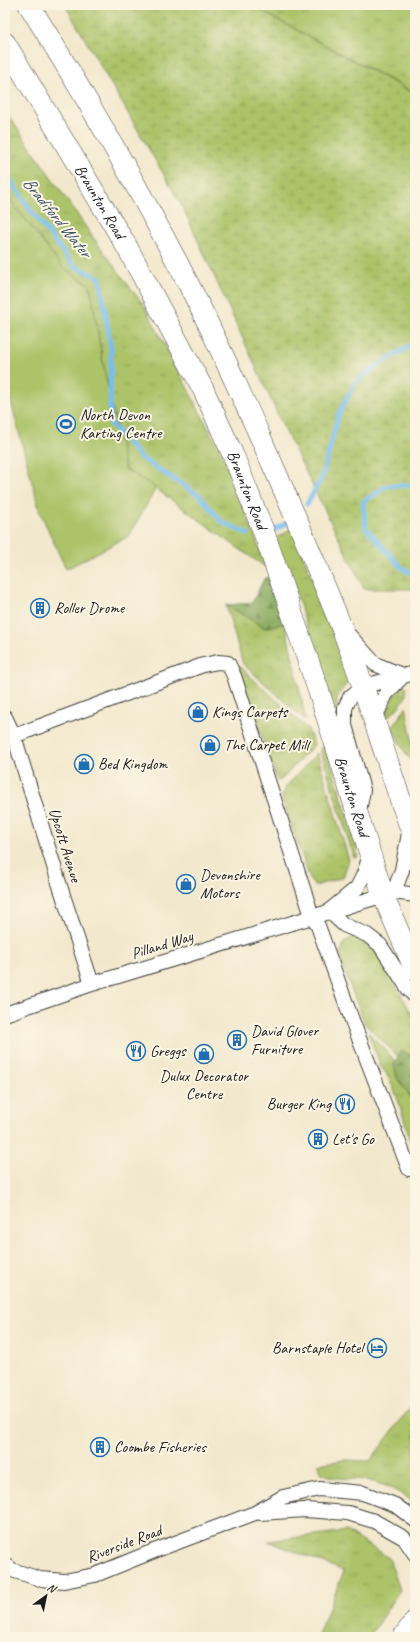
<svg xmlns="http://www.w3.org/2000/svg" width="420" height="1642" viewBox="0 0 420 1642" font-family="Caveat,sans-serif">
  <defs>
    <pattern id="grass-tufts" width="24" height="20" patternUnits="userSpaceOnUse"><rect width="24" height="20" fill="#acc369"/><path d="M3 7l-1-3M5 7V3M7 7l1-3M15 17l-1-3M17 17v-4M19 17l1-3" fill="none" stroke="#93a75a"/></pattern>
    <pattern id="forest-firs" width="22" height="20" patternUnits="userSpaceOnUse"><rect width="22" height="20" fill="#89a95d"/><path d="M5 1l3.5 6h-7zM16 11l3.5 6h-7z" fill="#6f894c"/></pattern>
    <pattern id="wetland-marsh" width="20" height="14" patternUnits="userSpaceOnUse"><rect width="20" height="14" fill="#acc369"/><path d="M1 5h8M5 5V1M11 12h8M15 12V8" fill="none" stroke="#93a75a"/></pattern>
  </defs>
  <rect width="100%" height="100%" fill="#fcf5e5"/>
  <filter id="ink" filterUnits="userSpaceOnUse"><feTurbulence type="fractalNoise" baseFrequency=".025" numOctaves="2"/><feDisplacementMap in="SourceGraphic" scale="8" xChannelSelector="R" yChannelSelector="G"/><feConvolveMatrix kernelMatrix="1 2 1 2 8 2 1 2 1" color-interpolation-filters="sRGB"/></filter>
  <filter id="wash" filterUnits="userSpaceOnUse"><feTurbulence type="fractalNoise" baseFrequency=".012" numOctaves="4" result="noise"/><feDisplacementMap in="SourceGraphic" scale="16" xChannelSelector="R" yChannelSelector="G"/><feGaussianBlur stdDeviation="0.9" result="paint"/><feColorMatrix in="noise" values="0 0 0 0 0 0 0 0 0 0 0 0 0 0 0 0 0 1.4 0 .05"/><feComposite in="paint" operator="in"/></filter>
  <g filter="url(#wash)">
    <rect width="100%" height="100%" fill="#f2e8cd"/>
    <path fill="url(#grass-tufts)" stroke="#647042" d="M250,5H415V94L409,90Z
      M8,115L97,243L145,307L224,458L267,568C219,536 174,499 125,469L102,358L90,285L63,268L5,193V117Z
      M290,529L293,530L351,679C335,698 334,697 341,720L338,722L297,596L275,538L284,534Z
      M226,605L265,628L285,623L306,721L243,664Z
      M238,665L308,729L314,745L282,779L278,781L276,778Z
      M405,685C406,688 407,692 406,695C405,701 392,715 386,718C388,704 394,693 405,685Z
      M406,707L415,758L410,759L407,756L392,728Z
      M323,747H326L356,843L358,856L354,858L320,748Z
      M317,753L349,860L343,877L315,886L311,882L282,798L284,789Z
      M355,937L360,938L377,951L415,1020V1074L365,1024L339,957L344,943L351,938Z
      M368,1032L415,1081V1156C406,1132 398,1085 381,1067Z
      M415,1401V1504C402,1492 382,1483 365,1480C348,1477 334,1481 320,1472L318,1464L344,1460L370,1461Z
      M346,1531L389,1558L400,1590L369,1637H317L344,1571L268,1541Z"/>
    <path fill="url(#forest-firs)" stroke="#52623c" d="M272,576L285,623L265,628L226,605L252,603L264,579Z
      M401,1051L415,1057V1103L397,1078L394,1064Z"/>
    <path fill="url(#wetland-marsh)" stroke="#647042" d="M65,5H250L415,94V589H364L283,426L182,206Z"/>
    <path fill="#acc369" stroke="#647042" d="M5,193L63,268L90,285L102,358L125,469L156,488L129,536L66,569L40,512L5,379Z"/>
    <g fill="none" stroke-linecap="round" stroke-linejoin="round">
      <path stroke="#78beef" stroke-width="5" d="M5,173L32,212L74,266L100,278L111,349L110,423L141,458L200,496L222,522L248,534
        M415,485L387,486L363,502L366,528L402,568L415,575
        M307,504L322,477L339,413L355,383L378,365L410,346L415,345
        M273,531L287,523"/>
    </g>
  </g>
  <g filter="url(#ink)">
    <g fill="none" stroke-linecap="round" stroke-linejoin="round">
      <defs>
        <path id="street" d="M348,634L375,664L404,676
          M5,717L14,736L60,886L92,984
          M374,720L386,694L403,676
          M14,736L203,665L218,662L228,663L234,676L312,916L318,926L352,1020L409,1169
          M359,811L363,790L345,725V708L350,697L364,686L415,673
          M370,855L364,874L357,888L329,911L344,925L367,935L380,945L409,990L415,996
          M394,892L402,870L410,828
          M5,1014L92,984L394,892L415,895
          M260,1513L305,1510L348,1513L374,1521L404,1538L415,1554
          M5,1564L12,1570L40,1579L64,1581L95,1575L154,1551L255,1513L283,1497L319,1489L363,1493L395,1505L415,1520"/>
        <g id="primary">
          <path d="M29,5C87,98 142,193 192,291C216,338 237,386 259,434C287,497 315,561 341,626C369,696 388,770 415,840"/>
          <path id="s1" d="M5,43L127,247L203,389L234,457L263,530L319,692L383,895L415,970"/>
          <path d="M403,1637L415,1621"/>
        </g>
      </defs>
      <use href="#street" stroke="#3c3b37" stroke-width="16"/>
      <use href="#primary" stroke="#3c3b37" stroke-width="22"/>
      <use href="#street" stroke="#fff" stroke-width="14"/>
      <use href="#primary" stroke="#fff" stroke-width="21"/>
    </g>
  </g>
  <defs>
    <symbol id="stadium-ring" viewBox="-11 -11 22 22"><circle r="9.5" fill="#fcf5e5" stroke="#1f6fb2" stroke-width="1.5"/><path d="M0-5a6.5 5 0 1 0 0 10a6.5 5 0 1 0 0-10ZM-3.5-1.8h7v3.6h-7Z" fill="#1f6fb2"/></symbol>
    <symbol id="building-ring" viewBox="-11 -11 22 22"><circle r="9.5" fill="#fcf5e5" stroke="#1f6fb2" stroke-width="1.5"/><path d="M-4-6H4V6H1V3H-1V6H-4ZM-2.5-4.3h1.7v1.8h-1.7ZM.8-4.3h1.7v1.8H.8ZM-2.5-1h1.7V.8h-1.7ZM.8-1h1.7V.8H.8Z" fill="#1f6fb2"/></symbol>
    <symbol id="shop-ring" viewBox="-11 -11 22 22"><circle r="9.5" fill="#fcf5e5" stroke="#1f6fb2" stroke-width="1.5"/><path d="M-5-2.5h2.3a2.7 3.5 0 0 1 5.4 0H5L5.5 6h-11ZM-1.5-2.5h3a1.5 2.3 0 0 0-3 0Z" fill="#1f6fb2"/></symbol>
    <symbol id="restaurant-ring" viewBox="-11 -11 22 22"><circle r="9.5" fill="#fcf5e5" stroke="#1f6fb2" stroke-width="1.5"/><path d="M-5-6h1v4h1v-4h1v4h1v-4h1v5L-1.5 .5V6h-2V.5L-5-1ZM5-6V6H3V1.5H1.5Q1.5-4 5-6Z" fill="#1f6fb2"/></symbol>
    <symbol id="hotel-ring" viewBox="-11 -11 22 22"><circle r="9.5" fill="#fcf5e5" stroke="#1f6fb2" stroke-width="1.5"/><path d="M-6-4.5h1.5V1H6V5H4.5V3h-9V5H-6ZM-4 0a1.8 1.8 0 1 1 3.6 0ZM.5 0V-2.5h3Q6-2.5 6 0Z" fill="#1f6fb2"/></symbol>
  </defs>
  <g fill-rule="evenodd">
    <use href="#stadium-ring" x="55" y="413" width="22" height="22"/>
    <use href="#building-ring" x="29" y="597" width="22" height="22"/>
    <use href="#shop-ring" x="187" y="701" width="22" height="22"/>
    <use href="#shop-ring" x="199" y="734" width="22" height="22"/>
    <use href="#shop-ring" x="73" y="753" width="22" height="22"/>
    <use href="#shop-ring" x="175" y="873" width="22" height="22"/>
    <use href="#building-ring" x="226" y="1029" width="22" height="22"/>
    <use href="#restaurant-ring" x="125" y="1040" width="22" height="22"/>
    <use href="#shop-ring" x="193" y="1043" width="22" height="22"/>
    <use href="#restaurant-ring" x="334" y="1093" width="22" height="22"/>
    <use href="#building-ring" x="307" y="1128" width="22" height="22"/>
    <use href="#hotel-ring" x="366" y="1337" width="22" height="22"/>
    <use href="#building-ring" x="89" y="1436" width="22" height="22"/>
  </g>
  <g text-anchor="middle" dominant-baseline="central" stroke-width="4" stroke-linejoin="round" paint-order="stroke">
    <g font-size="16" fill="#1c1c1c" stroke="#fcf5e5">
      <text stroke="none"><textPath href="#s1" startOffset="185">Braunton Road</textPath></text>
      <text stroke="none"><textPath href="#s1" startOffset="509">Braunton Road</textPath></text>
      <text stroke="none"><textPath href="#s1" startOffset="833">Braunton Road</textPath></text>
      <text transform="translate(65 845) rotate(73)">Upcott Avenue</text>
      <text transform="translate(162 945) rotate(-17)">Pilland Way</text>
      <text transform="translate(124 1544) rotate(-21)">Riverside Road</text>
    </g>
    <g font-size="16" fill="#1c1c1c" stroke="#fcf5e5" text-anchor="start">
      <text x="80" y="415">North Devon<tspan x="80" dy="18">Karting Centre</tspan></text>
      <text x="54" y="608">Roller Drome</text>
      <text x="212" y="712">Kings Carpets</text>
      <text x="224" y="745">The Carpet Mill</text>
      <text x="98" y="764">Bed Kingdom</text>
      <text x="200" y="875">Devonshire<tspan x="200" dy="18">Motors</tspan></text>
      <text x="251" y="1031">David Glover<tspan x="251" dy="18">Furniture</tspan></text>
      <text x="150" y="1051">Greggs</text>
      <text x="204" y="1076" text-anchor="middle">Dulux Decorator<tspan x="204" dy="18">Centre</tspan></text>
      <text x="331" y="1104" text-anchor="end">Burger King</text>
      <text x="332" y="1139">Let's Go</text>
      <text x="363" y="1348" text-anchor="end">Barnstaple Hotel</text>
      <text x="114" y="1447">Coombe Fisheries</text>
    </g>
    <g font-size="17" font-style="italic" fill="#3c5566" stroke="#fcf5e5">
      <text transform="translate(57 217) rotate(51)">Bradiford Water</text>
    </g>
  </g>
  <rect width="420" height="1642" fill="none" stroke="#fcf5e5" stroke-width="20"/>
  <g transform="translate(46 1596) rotate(33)" stroke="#fcf5e5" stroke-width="3" paint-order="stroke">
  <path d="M0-3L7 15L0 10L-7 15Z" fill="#1c1c1c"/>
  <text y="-6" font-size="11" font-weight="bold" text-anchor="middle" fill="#1c1c1c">N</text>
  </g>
</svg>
